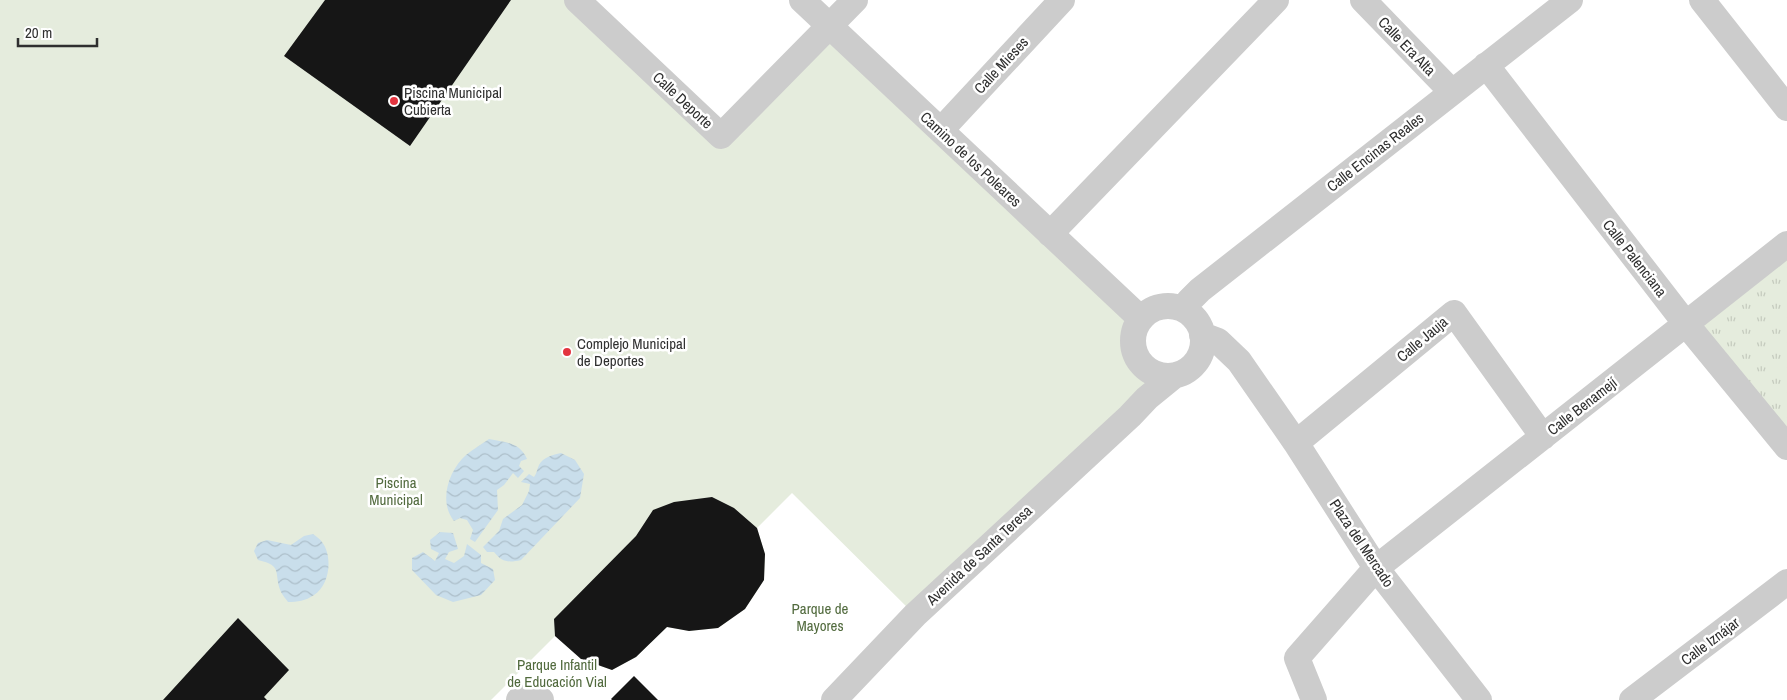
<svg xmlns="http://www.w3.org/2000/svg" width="1787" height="700" viewBox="0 0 1787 700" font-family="'Archivo Narrow',sans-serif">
  <defs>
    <pattern id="park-tufts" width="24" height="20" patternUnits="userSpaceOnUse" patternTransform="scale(1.25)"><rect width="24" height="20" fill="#e5ecdd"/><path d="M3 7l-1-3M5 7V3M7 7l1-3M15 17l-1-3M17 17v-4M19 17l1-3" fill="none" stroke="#c5cbbe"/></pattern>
    <pattern id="water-waves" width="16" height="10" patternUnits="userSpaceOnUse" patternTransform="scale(1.25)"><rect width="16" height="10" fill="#c9deeb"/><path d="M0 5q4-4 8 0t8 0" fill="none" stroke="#adbfca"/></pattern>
  </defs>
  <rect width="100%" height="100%" fill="#fff"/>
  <path fill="url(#park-tufts)" d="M1787,244V447L1686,324Z"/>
  <path fill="#e5ecdd" d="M0,0H577L721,136L830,26L1136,324C1128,346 1135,365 1156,375L915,615L792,493L757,528L765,554L764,580L745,609L718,628L689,631L667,627L636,657L612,670L581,659L555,636L491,700H0Z"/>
  <path fill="url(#water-waves)" d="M489,439C504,442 520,442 527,459L521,461L519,466L524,471L518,478L513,473L504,485L497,490L498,510L475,542L470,539L473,530L467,520L460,518L454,521C438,501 449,470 466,455C473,449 482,444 489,439Z
    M561,453L575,460L584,474L580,498L521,560C508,563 502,562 494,552H487L483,547L499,531L503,519L522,505L529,491L530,484L521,482L529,474L534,477C537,473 537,469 539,465C543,457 553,455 561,453Z
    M440,532L453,533L458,549L449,552L445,559L454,563L464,556L467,544L481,555V563L493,569L495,580L481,595L453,602L436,595L412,570V558L423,552L435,561L439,553L431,549L430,540Z
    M313,534C316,536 320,539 322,542C333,556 330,585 314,595C305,601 298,602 288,602C286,599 283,596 281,592C273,573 284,566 258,560L254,551L258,543L267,540L291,545L304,536Z"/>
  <path fill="#161616" d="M325,0H511L410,146L284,56Z
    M712,497L734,508L757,528L765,554L764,580L745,609L718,628L689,631L667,627L636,657L612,670L581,659L555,636L554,619L636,536L653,510L674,502Z
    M238,618L289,670L264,697L267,700H163Z
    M634,676L658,700H612L611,699Z"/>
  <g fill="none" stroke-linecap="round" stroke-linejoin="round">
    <path stroke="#ccc" stroke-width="26" d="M577,0L721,136L855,0
      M802,0L1140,318
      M1363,0L1452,92
      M1702,0L1787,108
      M1486,65L1686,324L1787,447
      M941,130L1062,0
      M1050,234L1276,0
      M1133 341a35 35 0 1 1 70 0a35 35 0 1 1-70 0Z
      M1185,310L1189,301L1200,290L1570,0
      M1202,335L1218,341L1239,361L1296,443L1376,568L1479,700
      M1296,443L1454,313L1543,437
      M519,700L535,694L541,700
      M834,700L915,615L1130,416L1147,398L1174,376
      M1314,700L1297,658L1376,568L1787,244
      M1632,700L1787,582"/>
  </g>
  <g fill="#e3343f" stroke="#fff" stroke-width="2">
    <circle cx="394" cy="101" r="5"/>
    <circle cx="567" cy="352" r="5"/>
  </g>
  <g text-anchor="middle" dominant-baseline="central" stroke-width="5" stroke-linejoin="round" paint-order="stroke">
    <g font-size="15" fill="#2f2f2f" stroke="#fff">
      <text transform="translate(1407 46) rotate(46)">Calle Era Alta</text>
      <text transform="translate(1001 65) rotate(-47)">Calle Mieses</text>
      <text transform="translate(683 100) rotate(43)">Calle Deporte</text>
      <text transform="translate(1375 152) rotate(-38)">Calle Encinas Reales</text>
      <text transform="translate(971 159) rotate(43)">Camino de los Poleares</text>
      <text transform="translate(1635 258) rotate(52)">Calle Palenciana</text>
      <text transform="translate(1422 339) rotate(-40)">Calle Jauja</text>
      <text transform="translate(1582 406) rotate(-38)">Calle Benamejí</text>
      <text transform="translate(1362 543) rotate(56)">Plaza del Mercado</text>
      <text transform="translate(979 555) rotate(-43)">Avenida de Santa Teresa</text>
      <text transform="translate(1710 641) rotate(-37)">Calle Iznájar</text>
    </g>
    <g font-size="15" fill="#2f2f2f" stroke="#fff" text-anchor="start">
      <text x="404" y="92">Piscina Municipal<tspan x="404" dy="17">Cubierta</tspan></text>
      <text x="577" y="343">Complejo Municipal<tspan x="577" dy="17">de Deportes</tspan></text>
    </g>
    <g font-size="15" fill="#516a3d" stroke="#fff">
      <text x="396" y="482">Piscina<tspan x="396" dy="17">Municipal</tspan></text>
      <text x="820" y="608">Parque de<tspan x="820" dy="17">Mayores</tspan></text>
      <text x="557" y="664">Parque Infantil<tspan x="557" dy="17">de Educación Vial</tspan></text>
    </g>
  </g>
  <path d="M18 38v8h79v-8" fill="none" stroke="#2f2f2f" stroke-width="2.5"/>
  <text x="25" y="38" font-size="15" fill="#2f2f2f" stroke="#ffffff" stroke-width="4" paint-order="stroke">20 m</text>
</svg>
